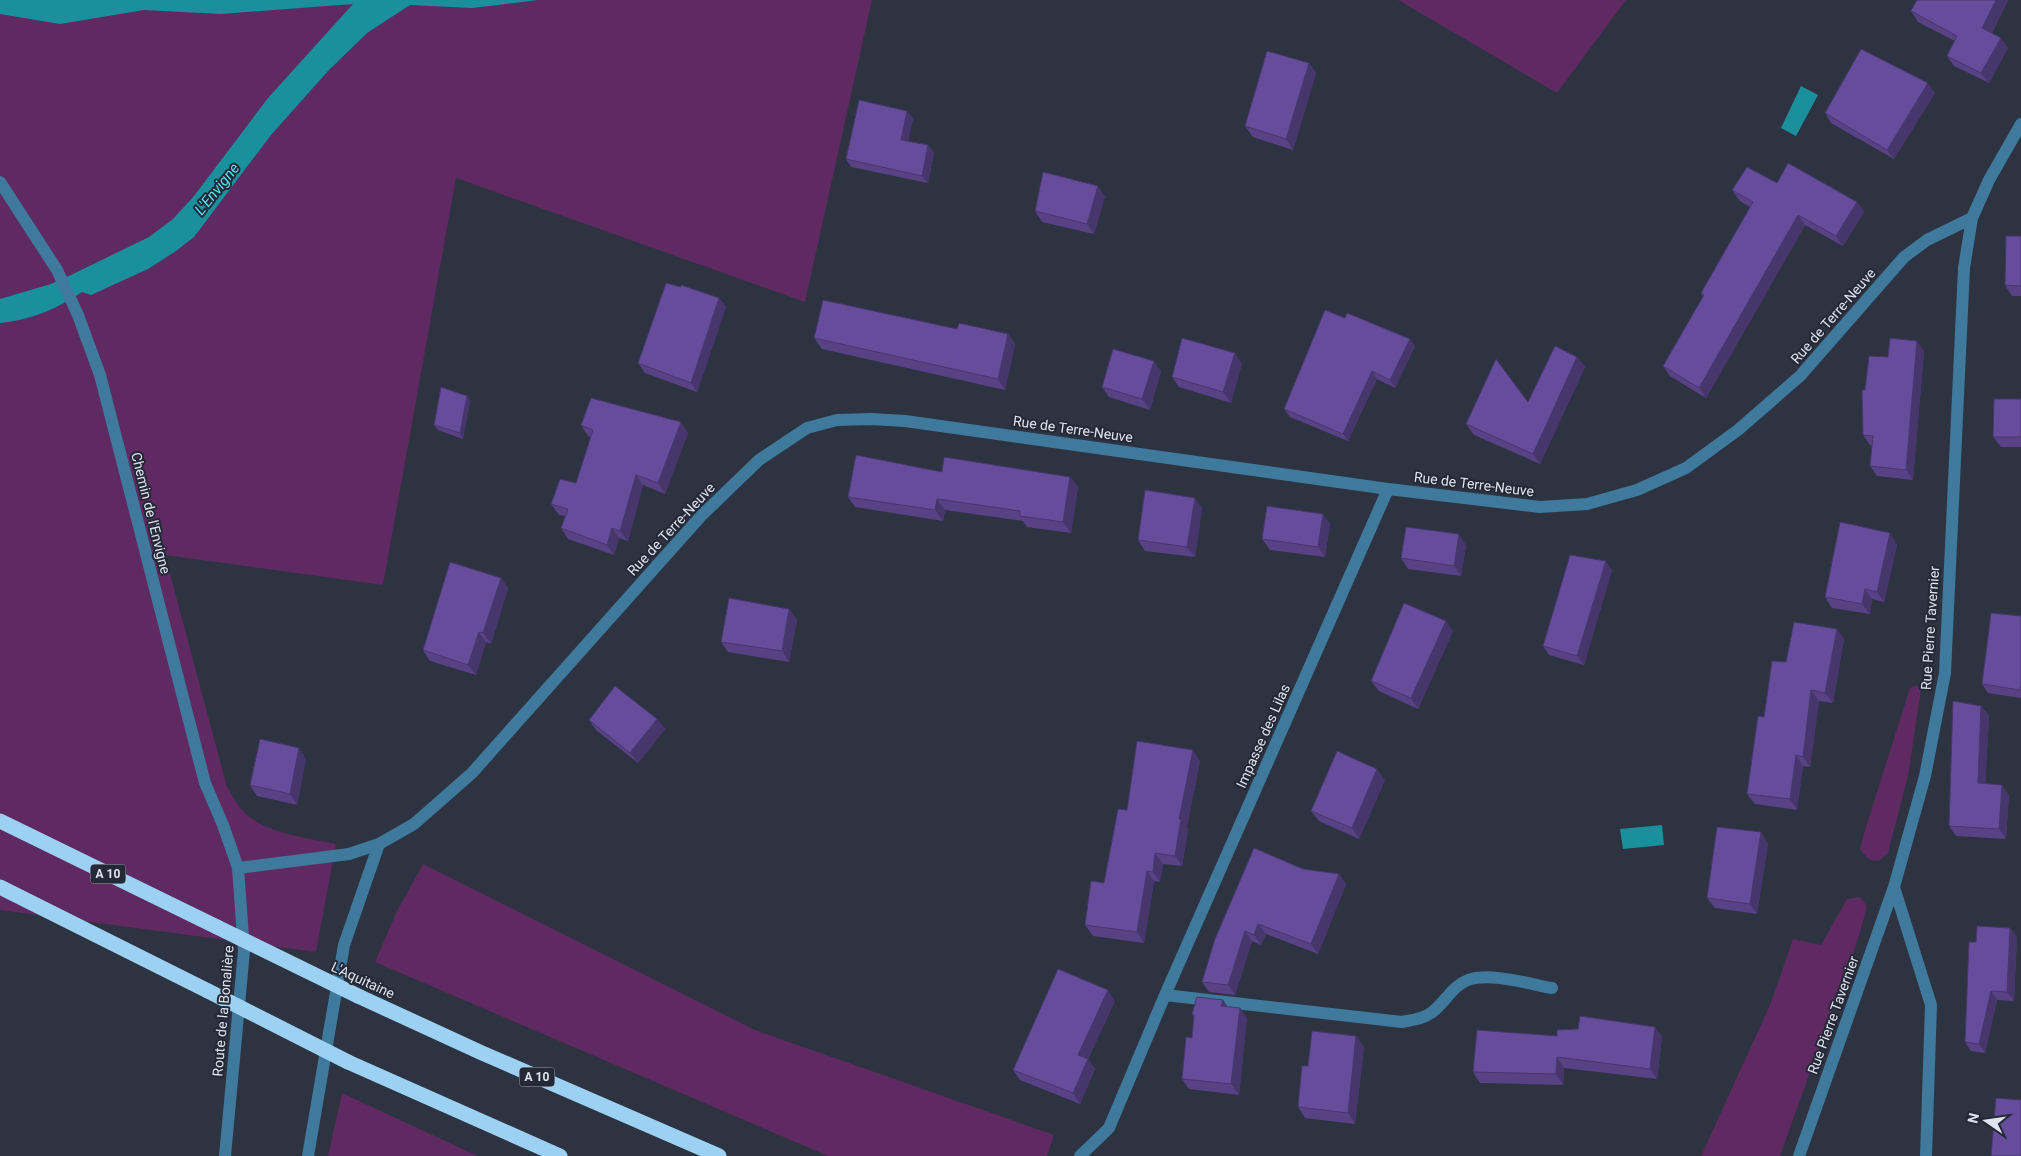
<svg xmlns="http://www.w3.org/2000/svg" width="2021" height="1156" viewBox="0 0 2021 1156" font-family="Roboto,sans-serif">
  <rect width="100%" height="100%" fill="#2d3341"/>
  <path fill="#5f2961" d="M0,0H872L805,302L456,178L383,585L165,555L227,787C233,796 239,808 247,815C271,834 307,838 336,844L316,952L0,910Z
    M1398,0H1626L1557,93Z
    M1916,685L1921,690L1908,776L1888,853L1879,861L1870,860L1860,850L1864,833L1910,688Z
    M423,864L755,1030L1054,1135L1047,1156H828L375,962L396,913Z
    M1860,897L1867,906L1860,933L1780,1156H1701L1770,1005L1793,939L1821,945L1847,899Z
    M342,1093L478,1156H328Z"/>
  <path fill="#1a909d" d="M0,0H538L472,8L410,5L367,33L328,71L271,135L194,237L176,251L148,269L91,295L82,292C57,309 31,320 0,323V299L51,284L73,274L149,237L173,219L194,196L268,98L353,4L221,14L144,10L60,24L0,14Z
    M1801,86L1818,95L1796,136L1781,128Z
    M1662,825L1664,845L1623,849L1620,829Z"/>
  <g fill="none" stroke-linecap="round" stroke-linejoin="round">
    <path stroke="#3f799c" stroke-width="12" d="M0,182L57,270L78,315L100,375L205,783L223,825L238,868L244,951L225,1156
      M238,868L349,854L379,844L414,824L472,773L701,516L759,460L807,428L837,420L871,419L905,421L1388,489L1540,507L1587,504L1637,490L1686,468L1738,430L1800,376L1904,257L1927,240L1972,218
      M1894,887L1931,1005L1926,1156
      M1165,995L1402,1022C1412,1020 1423,1019 1431,1013C1445,1003 1452,986 1468,980C1490,972 1529,984 1552,988
      M308,1156L344,945L379,844
      M1080,1156L1109,1128L1165,995L1388,489
      M1799,1156L1894,887L1925,776L1945,673L1964,268L1972,218L1989,180L2021,124"/>
    <path stroke="#9cd1f3" stroke-width="15" d="M0,821L217,927
      M0,887L208,991
      M358,996L482,1053L719,1156
      M348,1062L560,1156"/>
    <path stroke="#9cd1f3" stroke-width="15" d="M217,927L358,996
      M208,991L348,1062"/>
  </g>
  <path fill="#584285" d="M2008,0L1992,33L2008,48L1989,83L1954,66L1947,56L1955,41L1918,22L1911,11Z
    M1309,63L1316,73L1293,150L1253,137L1245,126Z
    M1935,93L1894,159L1831,123L1825,113Z
    M907,111L913,119L908,141L934,153L928,183L851,167L846,159Z
    M1777,183L1857,202L1864,212L1843,246L1805,225L1706,398L1670,376L1663,366L1703,297L1701,293L1750,207L1740,201L1732,190Z
    M1105,196L1094,234L1042,222L1035,211Z
    M2021,236V296H2012L2005,285Z
    M719,298L726,307L697,392L645,373L638,363Z
    M957,329L1008,334L1015,344L1005,390L822,349L814,338Z
    M1415,346L1395,388L1377,379L1348,441L1290,417L1284,409Z
    M1924,351L1913,480L1877,476L1870,466L1872,446L1870,445L1863,435L1865,390L1888,357Z
    M1577,357L1585,367L1540,464L1474,435L1466,424L1528,402Z
    M1242,363L1231,403L1179,387L1172,377Z
    M1161,371L1150,410L1109,397L1102,387Z
    M467,396L470,401L463,439L438,430L434,425Z
    M2021,399V447H2001L1993,437Z
    M581,425L688,433L665,494L643,485L628,541L619,538L614,555L568,539L561,528L565,516L559,515L551,504L576,483L591,437L588,436Z
    M942,472L1070,477L1078,487L1071,533L1027,527L1023,521L945,510L943,521L855,507L848,497Z
    M1202,508L1195,557L1145,551L1138,540Z
    M1330,524L1325,557L1270,550L1262,539Z
    M1897,544L1884,602L1872,599L1870,614L1832,608L1825,597Z
    M1466,545L1461,576L1408,569L1401,558Z
    M1612,570L1584,665L1549,655L1543,646Z
    M501,578L508,588L491,644L486,642L476,675L430,661L423,650Z
    M789,609L797,620L789,662L728,652L721,642Z
    M2021,616V698L1988,693L1982,684Z
    M1837,629L1844,639L1833,703L1819,701L1810,767L1803,766L1797,810L1755,804L1747,794L1786,662Z
    M1453,631L1418,709L1379,691L1371,681Z
    M1981,706L1989,716L1985,783L2009,795L2006,839L1956,836L1949,826Z
    M657,719L665,729L638,763L596,730L589,720Z
    M306,759L297,805L257,796L250,785Z
    M1200,761L1187,827L1188,830L1182,866L1163,864L1160,882L1154,881L1144,943L1093,936L1085,925L1104,883L1127,810Z
    M1385,780L1359,839L1319,821L1311,811Z
    M1768,843L1757,914L1715,908L1707,898Z
    M1303,869L1339,874L1346,884L1318,954L1266,934L1261,945L1252,941L1235,995L1209,992L1202,982L1215,939Z
    M2010,928L2017,937L2014,1001L1997,1000L1985,1053L1971,1051L1965,1042L1976,942Z
    M1223,1000L1227,1006L1247,1018L1239,1095L1189,1089L1182,1079L1192,1038L1194,1017L1192,1014Z
    M1115,1001L1088,1059L1095,1069L1080,1104L1020,1080L1013,1070Z
    M1655,1027L1662,1037L1657,1079L1564,1068L1563,1085L1480,1083L1473,1072L1557,1036Z
    M1356,1036L1364,1047L1355,1124L1305,1118L1298,1107L1308,1066Z"/>
  <path fill="#47366c" d="M1996,0H2008L1989,38L1982,28Z
    M2001,38L2008,48L1989,83L1981,73Z
    M1309,63L1316,73L1293,150L1286,139Z
    M1928,83L1935,93L1894,159L1887,150Z
    M907,111L913,119L907,148L901,140Z
    M928,145L934,153L928,183L922,176Z
    M1098,186L1105,196L1094,234L1087,224Z
    M1857,202L1864,212L1843,246L1836,236Z
    M1798,215L1805,225L1706,398L1699,388Z
    M719,298L726,307L697,392L691,383Z
    M1008,334L1015,344L1005,390L998,379Z
    M1410,339L1415,346L1395,388L1390,380Z
    M1917,341L1924,351L1913,480L1906,470Z
    M1235,353L1242,363L1231,403L1223,392Z
    M1577,357L1585,367L1540,464L1533,454Z
    M1154,361L1161,371L1150,410L1142,399Z
    M1372,371L1377,379L1348,441L1343,434Z
    M467,396L470,401L463,439L460,433Z
    M681,422L688,433L665,494L658,483Z
    M636,475L643,485L628,541L620,531Z
    M1070,477L1078,487L1071,533L1063,522Z
    M1195,498L1202,508L1195,557L1187,547Z
    M937,499L945,510L943,521L935,510Z
    M1323,514L1330,524L1325,557L1318,547Z
    M612,528L619,538L614,555L607,545Z
    M1890,533L1897,544L1884,602L1877,592Z
    M1459,534L1466,545L1461,576L1454,566Z
    M1606,561L1612,570L1584,665L1577,656Z
    M501,578L508,588L491,644L483,633Z
    M1865,589L1872,599L1870,614L1862,604Z
    M789,609L797,620L789,662L782,651Z
    M1446,621L1453,631L1418,709L1411,698Z
    M1837,629L1844,639L1833,703L1825,693Z
    M479,632L486,642L476,675L468,665Z
    M1811,690L1819,701L1810,767L1803,757Z
    M1981,706L1989,716L1985,793L1978,783Z
    M657,719L665,729L638,763L630,753Z
    M299,748L306,759L297,805L290,794Z
    M1193,750L1200,761L1187,827L1188,830L1182,866L1175,856L1179,819Z
    M1796,755L1803,766L1797,810L1790,799Z
    M1377,769L1385,780L1359,839L1352,828Z
    M2002,785L2009,795L2006,839L1999,829Z
    M1761,832L1768,843L1757,914L1750,904Z
    M1155,853L1163,864L1160,882L1153,872Z
    M1147,871L1154,881L1144,943L1137,932Z
    M1339,874L1346,884L1318,954L1311,944Z
    M1258,924L1266,934L1261,945L1254,935Z
    M2010,928L2017,937L2014,1001L2007,992Z
    M1245,931L1252,941L1235,995L1228,985Z
    M1108,990L1115,1001L1088,1059L1095,1069L1080,1104L1073,1093L1078,1055Z
    M1991,991L1997,1000L1985,1053L1979,1044Z
    M1223,1000L1230,1011L1221,1006Z
    M1240,1008L1247,1018L1239,1095L1231,1084Z
    M1655,1027L1662,1037L1657,1079L1650,1069Z
    M1356,1036L1364,1047L1355,1124L1348,1113Z
    M1557,1057L1564,1068L1563,1085L1556,1074Z"/>
  <path fill="#664d9b" stroke="#47366c" d="M1917,0H1996L1982,28L2001,38L1981,73L1947,56L1957,36L1911,11Z
    M1861,49L1928,83L1887,150L1825,113Z
    M1267,51L1309,63L1286,139L1245,126Z
    M859,100L907,111L901,140L928,145L922,176L846,159Z
    M1788,163L1857,202L1836,236L1798,215L1699,388L1663,366L1704,295L1701,293L1753,202L1732,190L1747,167L1777,183Z
    M1043,172L1098,186L1087,224L1035,211Z
    M2006,236H2021V286L2005,285Z
    M666,283L681,287V285L719,298L691,383L638,363Z
    M823,300L957,329L959,323L1008,334L998,379L814,338Z
    M1325,310L1345,318L1347,313L1410,339L1390,380L1372,371L1343,434L1284,409Z
    M1182,338L1235,353L1223,392L1172,377Z
    M1890,338L1917,341L1906,470L1870,466L1873,436L1863,435L1862,390H1865L1869,356L1888,357Z
    M1555,346L1577,357L1533,454L1466,424L1496,359L1528,402Z
    M1113,349L1154,361L1142,399L1102,387Z
    M441,387L467,396L460,433L434,425Z
    M591,398L681,422L658,483L636,475L620,531L612,528L607,545L561,528L568,509L551,504L560,479L576,483L593,430L581,425Z
    M1994,399H2021V437H1993Z
    M856,455L942,472L944,457L1070,477L1063,522L1020,516V511L937,499L935,510L848,497Z
    M1145,490L1195,498L1187,547L1138,540Z
    M1267,506L1323,514L1318,547L1262,539Z
    M1840,522L1890,533L1877,592L1865,589L1862,604L1825,597Z
    M1406,527L1459,534L1454,566L1401,558Z
    M1570,555L1606,561L1577,656L1543,646Z
    M450,562L501,578L483,633L479,632L468,665L423,650Z
    M729,598L789,609L782,651L721,642Z
    M1404,603L1446,621L1411,698L1371,681Z
    M1991,613L2021,616V685L2020,690L1982,684Z
    M1794,622L1837,629L1825,693L1811,690L1803,757L1796,755L1790,799L1747,794L1758,716L1764,717L1772,661L1786,662Z
    M615,686L657,719L630,753L589,720Z
    M1953,701L1981,706L1978,783L2002,785L1999,829L1949,826Z
    M260,739L299,748L290,794L250,785Z
    M1137,741L1193,750L1179,819H1181L1175,856L1155,853L1153,872L1147,871L1137,932L1085,925L1091,881L1104,883L1118,809L1127,810Z
    M1337,751L1377,769L1352,828L1311,811Z
    M1717,827L1761,832L1750,904L1707,898Z
    M1254,848L1303,869L1339,874L1311,944L1258,924L1254,935L1245,931L1228,985L1202,982L1215,939Z
    M1977,926L2010,928L2007,992L1991,991L1979,1044L1965,1042L1969,942H1976Z
    M1058,969L1108,990L1078,1055L1088,1059L1073,1093L1013,1070Z
    M1197,997L1223,1000L1221,1006L1240,1008L1231,1084L1182,1079L1186,1037L1192,1038L1194,1015L1192,1014Z
    M1580,1016L1655,1027L1650,1069L1557,1057L1556,1074L1473,1072L1477,1030L1557,1036V1030L1578,1029Z
    M1312,1031L1356,1036L1348,1113L1298,1107L1302,1066H1308Z
    M1996,1098L2021,1100V1156H1991Z"/>
  <g text-anchor="middle" dominant-baseline="central" stroke-width="4" stroke-linejoin="round" paint-order="stroke">
    <g fill="#232937" stroke="#a7abb6" stroke-width="1">
      <rect x="90.5" y="864.5" width="35" height="19" rx="4"/>
      <rect x="519.5" y="1067.5" width="35" height="19" rx="4"/>
    </g>
    <g font-size="12" font-weight="bold" fill="#dfe3ed">
      <text x="108" y="874">A 10</text>
      <text x="537" y="1077">A 10</text>
    </g>
    <g font-size="14" fill="#dfe3ed" stroke="#232937">
      <text transform="translate(1833 316) rotate(-49)">Rue de Terre-Neuve</text>
      <text transform="translate(1073 429) rotate(8)">Rue de Terre-Neuve</text>
      <text transform="translate(1474 484) rotate(7)">Rue de Terre-Neuve</text>
      <text transform="translate(151 513) rotate(76)">Chemin de l'Envigne</text>
      <text transform="translate(671 529) rotate(-47)">Rue de Terre-Neuve</text>
      <text transform="translate(1930 628) rotate(-86)">Rue Pierre Tavernier</text>
      <text transform="translate(1263 736) rotate(-66)">Impasse des Lilas</text>
      <text transform="translate(363 980) rotate(25)">L'Aquitaine</text>
      <text transform="translate(223 1011) rotate(-85)">Route de la Bonalière</text>
      <text transform="translate(1833 1015) rotate(-70)">Rue Pierre Tavernier</text>
    </g>
    <g font-size="15" font-style="italic" fill="#57e4f5" stroke="#232937">
      <text transform="translate(217 189) rotate(-51)">L'Envigne</text>
    </g>
  </g>
  <g transform="translate(1986 1121) rotate(283)" stroke="#232937" stroke-width="4" paint-order="stroke">
  <path d="M0-4L9 19L0 12L-9 19Z" fill="#dfe3ed"/>
  <text y="-8" font-size="14" font-weight="bold" text-anchor="middle" fill="#dfe3ed">N</text>
  </g>
</svg>
